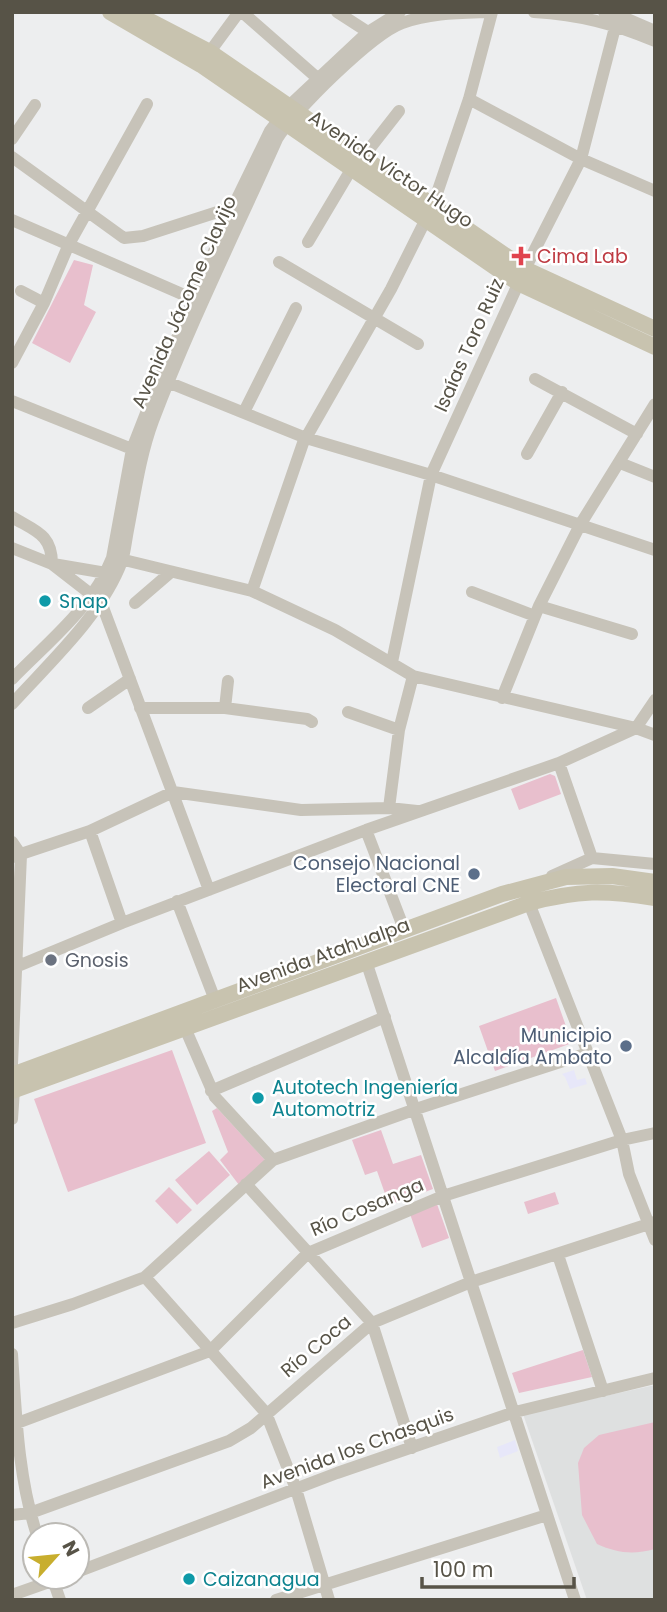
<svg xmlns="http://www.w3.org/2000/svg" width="667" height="1612" viewBox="0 0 667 1612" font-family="Poppins,sans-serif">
  <rect width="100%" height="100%" fill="#edeeef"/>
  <path fill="#e7e7f9" d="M574,1070L577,1080L585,1078L587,1084L570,1089L565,1077L562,1074Z
    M515,1440L518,1451L500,1458L497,1447Z"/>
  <path fill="#dee0e0" d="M655,1385V1600H587L523,1414Z"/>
  <path fill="#e8bfcd" d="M74,260L93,265L84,305L96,312L70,363L32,343Z
    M550,774L555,776L561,794L519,810L511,789Z
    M556,998L572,1043L495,1071L479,1026Z
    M172,1050L206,1143L68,1192L34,1099Z
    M217,1108L265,1160L239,1185L220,1160L228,1152L212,1111Z
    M381,1130L393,1164L421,1155L433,1189L389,1205L377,1171L365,1175L352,1140Z
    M209,1151L230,1175L197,1205L175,1180Z
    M169,1187L192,1210L177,1224L155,1201Z
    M555,1192L559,1204L528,1214L524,1202Z
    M437,1204L449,1238L422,1248L410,1214Z
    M583,1350L592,1377L519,1393L512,1373Z
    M655,1422V1549C633,1555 617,1553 597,1544L582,1515L578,1463L584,1448L599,1435Z"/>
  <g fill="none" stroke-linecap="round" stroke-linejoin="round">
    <path stroke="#c7c3b9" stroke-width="12" d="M242,12L323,83
      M337,12L368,32
      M534,12C580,15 612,23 655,41
      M604,12L618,15L655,31
      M206,57L239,12
      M469,99L581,159L655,191
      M12,139L35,105
      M12,157L124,238L143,236L233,207
      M363,157L399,111
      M12,220L198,301
      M308,242L352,168
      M279,262L418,344
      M21,291L44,303
      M12,363L44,303L69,244L147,104
      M535,379L637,434
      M170,383L306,438L431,475L655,550
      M12,401L132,449
      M244,412L296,308
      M527,454L562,392
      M620,463L655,477
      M12,517C35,531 52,534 52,564
      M12,548L52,564L101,602L209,890
      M116,558L252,591L335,630L413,676L636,728L655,735
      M53,564L106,573L113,577
      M252,591L303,443L391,289L433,205L469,99L492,12
      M472,592L535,616
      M135,603L171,572
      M539,606L632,634
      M392,662L431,475L525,269L581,159L619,12
      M12,679C48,642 93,607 112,558L132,449L157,385L233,207L270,131L289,106L368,32L400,12
      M502,698L539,606L580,525L655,404
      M12,704C50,662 102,615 122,561C125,552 126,540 128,530C135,494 140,456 153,421C189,326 235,233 277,139C294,111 372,34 402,23C430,13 458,13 487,12
      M88,708L130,679
      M140,708H225L307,719L312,722
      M225,708L228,681
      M348,712L399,730
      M559,763L592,858
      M389,808L399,730L413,676
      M366,830L404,929
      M90,831L122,923
      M12,842L21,855L12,1064L14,1090L12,1119
      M12,857L90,831L173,792L301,810L389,808L417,811
      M552,876L592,858L655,864
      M177,901L215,1000
      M529,903L622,1140L629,1174L655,1240
      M366,961L575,1600
      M18,966L122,923L366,830L559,763L636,728L655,700
      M185,1028L215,1097L273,1160
      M211,1091L385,1017
      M246,1184L372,1323L412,1448
      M558,1255L603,1391
      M145,1277L266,1413L296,1489L329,1600
      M12,1323L73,1304L145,1277L273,1160L416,1109L588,1053
      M12,1354C16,1414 18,1478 37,1535
      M12,1425L210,1351L308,1253L443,1196L622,1140L655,1133
      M12,1515L30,1513L229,1441L251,1428L372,1323L471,1282L655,1222
      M77,1572L337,1473L515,1412L655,1378
      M52,1577L60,1600
      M12,1595L63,1577
      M276,1600L547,1515"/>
    <path stroke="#c8c3af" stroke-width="16" d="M110,12L201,65L518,283L655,347
      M133,12L210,52L525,269L655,329
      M12,1075L502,894L566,877L612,876L655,882
      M12,1091L529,903C579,890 604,890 655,898"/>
  </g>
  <path fill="#e0444e" stroke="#fff" stroke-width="2.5" d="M517.5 245.5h7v7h7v7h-7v7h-7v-7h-7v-7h7z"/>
  <g fill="#0f9aa8" stroke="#fff" stroke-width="2.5">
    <circle cx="45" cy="601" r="7"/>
    <circle cx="258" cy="1098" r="7"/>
    <circle cx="189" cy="1579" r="7"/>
  </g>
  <g fill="#5c6f8a" stroke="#fff" stroke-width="2.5">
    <circle cx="474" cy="874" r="7"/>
    <circle cx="626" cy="1046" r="7"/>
  </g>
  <circle fill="#6b7280" stroke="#fff" stroke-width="2.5" cx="51" cy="960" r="7"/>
  <g text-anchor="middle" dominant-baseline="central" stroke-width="5" stroke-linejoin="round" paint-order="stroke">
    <g font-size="19" fill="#575347" stroke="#fff">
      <text transform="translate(391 169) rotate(34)">Avenida Victor Hugo</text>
      <text transform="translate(184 302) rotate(-66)">Avenida Jácome Clavijo</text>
      <text transform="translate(469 345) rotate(-66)">Isaías Toro Ruiz</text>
      <text transform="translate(323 955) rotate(-20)">Avenida Atahualpa</text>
      <text transform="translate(367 1207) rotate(-23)">Río Cosanga</text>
      <text transform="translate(316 1346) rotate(-40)">Río Coca</text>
      <text transform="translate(357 1448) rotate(-20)">Avenida los Chasquis</text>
    </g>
    <g font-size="19" fill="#be3a42" stroke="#fff" text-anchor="start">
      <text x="537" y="256">Cima Lab</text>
    </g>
    <g font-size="19" fill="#0d838f" stroke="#fff" text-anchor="start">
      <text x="59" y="601">Snap</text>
      <text x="272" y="1087">Autotech Ingeniería<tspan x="272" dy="22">Automotriz</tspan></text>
      <text x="203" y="1579">Caizanagua</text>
    </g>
    <g font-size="19" fill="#4e5e75" stroke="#fff" text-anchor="end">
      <text x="460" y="863">Consejo Nacional<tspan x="460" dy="22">Electoral CNE</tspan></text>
      <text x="612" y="1035">Municipio<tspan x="612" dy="22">Alcaldía Ambato</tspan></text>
    </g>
    <g font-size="19" fill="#5b616d" stroke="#fff" text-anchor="start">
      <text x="65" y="960">Gnosis</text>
    </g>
  </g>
  <rect width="667" height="1612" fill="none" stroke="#575347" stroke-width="28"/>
  <g transform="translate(56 1556) rotate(63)"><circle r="33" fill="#ffffff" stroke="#bcbab5" stroke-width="2"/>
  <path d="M0-5L12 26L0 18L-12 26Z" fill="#c8ae2e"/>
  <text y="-10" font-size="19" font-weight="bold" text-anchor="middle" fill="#575347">N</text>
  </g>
  <path d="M422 1577v10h152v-10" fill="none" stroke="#575347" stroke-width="3.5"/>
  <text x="433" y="1577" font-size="21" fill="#575347" stroke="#ffffff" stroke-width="5" paint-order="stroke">100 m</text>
</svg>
